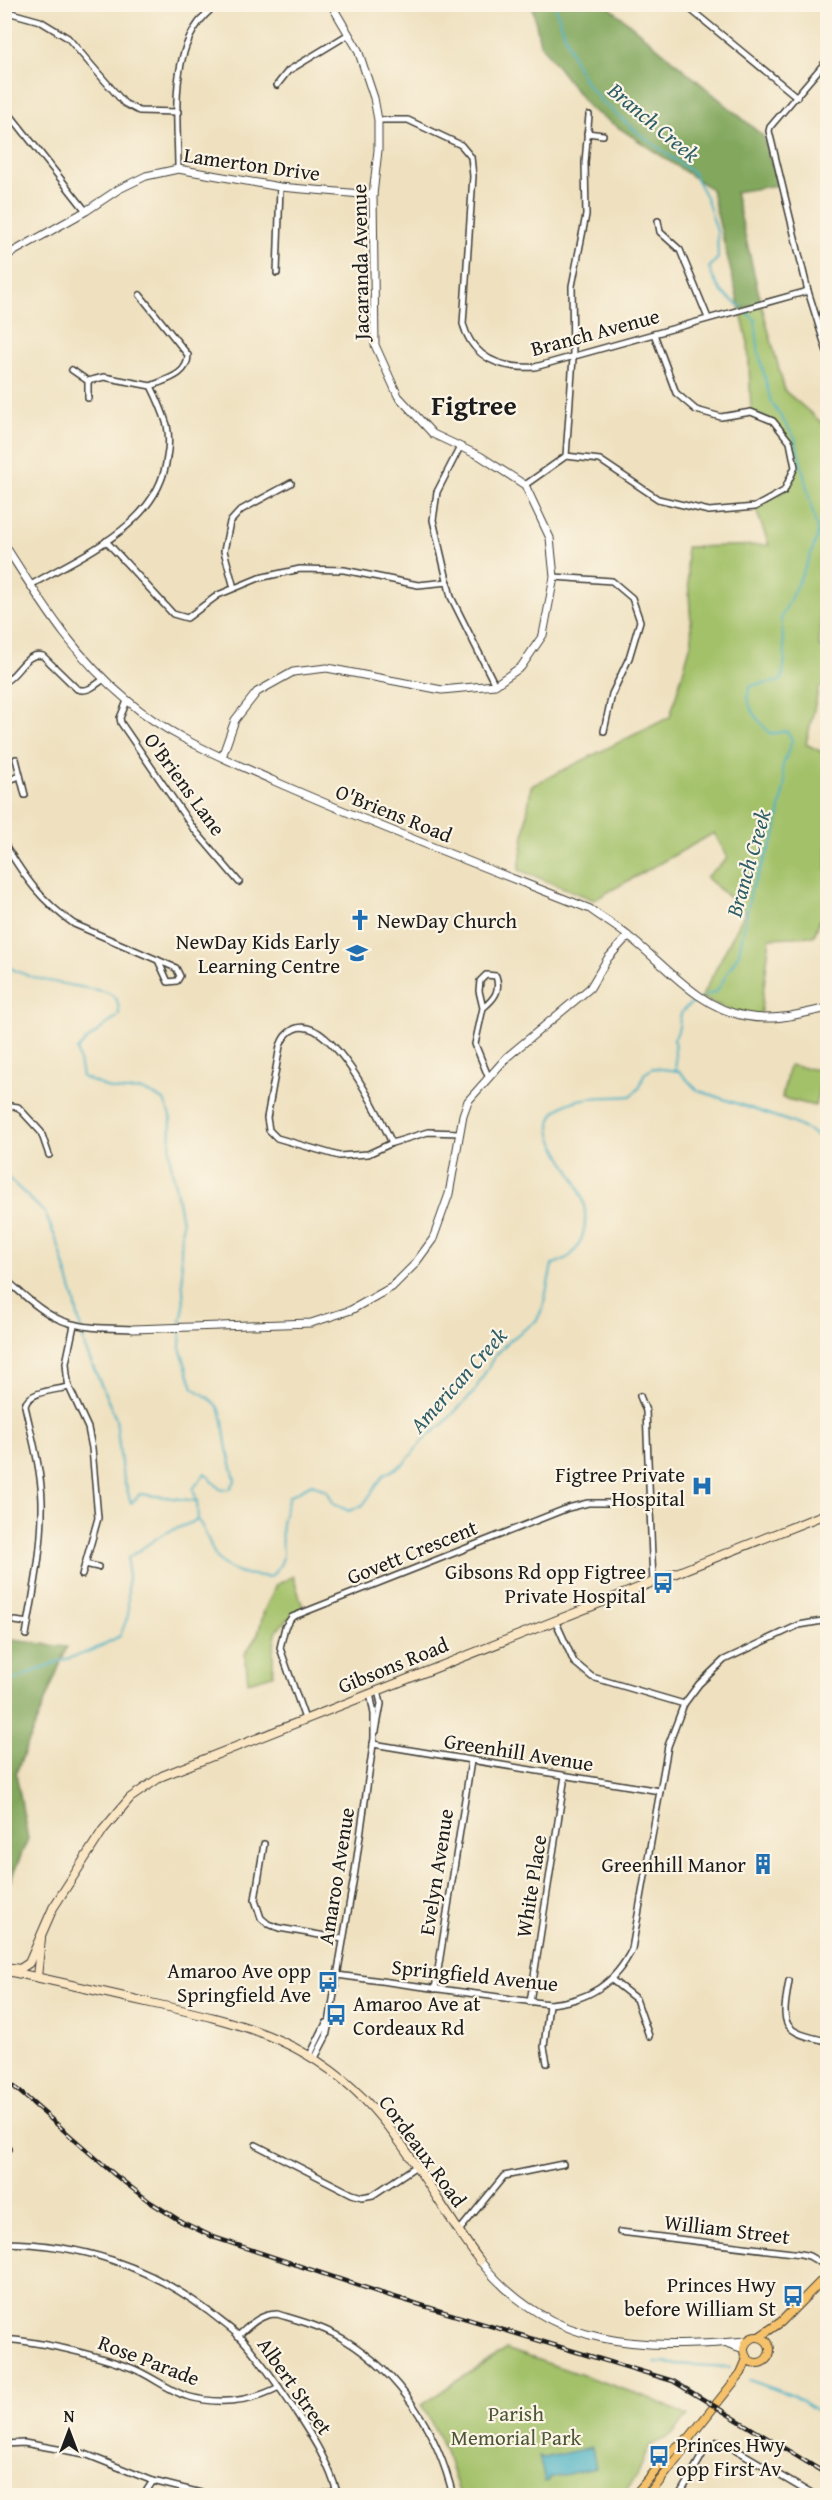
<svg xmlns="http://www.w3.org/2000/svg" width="832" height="2500" viewBox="0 0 832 2500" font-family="'Gentium Book Plus',serif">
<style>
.green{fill:#a3c169;stroke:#606e42;stroke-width:1.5}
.forest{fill:#82a75d;stroke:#4f623c;stroke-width:1.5}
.water{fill:#44afc3;stroke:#306670;stroke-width:1.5}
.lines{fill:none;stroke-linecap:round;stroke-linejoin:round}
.stream{stroke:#44afc3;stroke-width:2}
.minor-casing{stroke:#3c3a35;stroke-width:8}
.tertiary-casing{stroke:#3c3a35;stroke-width:9}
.secondary-casing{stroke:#3c3a35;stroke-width:10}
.primary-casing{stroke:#3c3a35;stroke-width:10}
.minor{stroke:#fff;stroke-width:5}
.tertiary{stroke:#fff;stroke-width:7}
.secondary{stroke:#fbe6c4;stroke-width:8}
.primary{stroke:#f5c16b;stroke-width:8}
.rail-casing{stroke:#1c1c1c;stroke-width:4.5}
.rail{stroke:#fcf5e5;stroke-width:2;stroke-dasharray:7;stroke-linecap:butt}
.labels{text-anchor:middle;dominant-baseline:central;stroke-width:4.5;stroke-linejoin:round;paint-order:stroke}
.street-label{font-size:21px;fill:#1c1c1c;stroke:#fcf5e5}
.poi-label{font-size:21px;fill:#1c1c1c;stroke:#fcf5e5;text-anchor:end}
.park-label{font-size:21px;fill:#4b5637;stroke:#fcf5e5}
.water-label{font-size:22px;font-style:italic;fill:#2e5e67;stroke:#fcf5e5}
.district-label{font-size:27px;font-weight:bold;fill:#1c1c1c;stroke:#fcf5e5}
</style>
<rect width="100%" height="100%" fill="#fcf5e5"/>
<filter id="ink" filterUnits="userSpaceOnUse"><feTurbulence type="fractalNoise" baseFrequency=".0167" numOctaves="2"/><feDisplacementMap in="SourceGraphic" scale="12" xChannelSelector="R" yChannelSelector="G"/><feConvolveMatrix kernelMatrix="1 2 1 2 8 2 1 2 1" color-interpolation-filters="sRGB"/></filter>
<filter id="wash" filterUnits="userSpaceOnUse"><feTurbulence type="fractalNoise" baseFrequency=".008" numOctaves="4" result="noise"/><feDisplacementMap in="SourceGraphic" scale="24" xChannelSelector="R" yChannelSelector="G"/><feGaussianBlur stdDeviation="1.35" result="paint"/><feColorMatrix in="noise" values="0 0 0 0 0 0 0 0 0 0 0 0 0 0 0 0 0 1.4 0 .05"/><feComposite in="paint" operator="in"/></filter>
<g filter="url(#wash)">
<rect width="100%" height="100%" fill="#efe1c0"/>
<g class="green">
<polygon points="761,303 785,391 827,427 828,605 822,604 819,647 827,649 827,687 819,687 806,744 828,755 827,885 826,904 814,936 770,938 760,1018 746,1017 701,998 745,912 706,877 728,858 714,833 594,900 519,870 531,786 670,717 692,640 686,547 769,545 755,507 784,491 795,467 790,442 773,421 751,412 748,343 740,309"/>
<polygon points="827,1052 827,1077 822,1076 815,1106 782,1098 789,1065 823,1071"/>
<polygon points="293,1576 303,1607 277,1629 273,1650 273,1675 248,1682 245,1654 258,1634 264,1611 276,1585"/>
<path d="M506 2349 649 2398 688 2416 671 2436 651 2445 646 2452 637 2477 621 2495 460 2496C451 2463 439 2433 421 2405Z"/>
</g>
<g class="forest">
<polygon points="532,5 607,5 763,136 778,185 735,192 761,303 740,309 711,189 589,108 540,44"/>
<polygon points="5,1639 67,1647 16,1773 28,1839 5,1893"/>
</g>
<polygon class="water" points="592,2447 596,2468 549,2478 549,2481 545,2482 539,2456 544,2458"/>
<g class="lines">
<g class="stream">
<path d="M554 4 574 60 586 83 601 101 637 132 693 173 706 197 717 231 718 258 709 268C717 290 723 295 742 307"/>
<polyline points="819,534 828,518"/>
<path d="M4 964C29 982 76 985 106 992 117 997 119 1002 119 1015L87 1040 77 1050 82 1077 111 1089 125 1091 142 1090 164 1100 171 1119 170 1158 182 1222 181 1254 184 1306 181 1322 180 1348 193 1388C229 1408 220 1414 227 1449 230 1460 233 1470 235 1481L230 1489 221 1490 205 1473 193 1489 197 1501 198 1520"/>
<path d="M705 996 717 991 739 953 751 890 775 836 785 782 782 768 792 740 787 731 770 734C759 720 742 705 750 686 761 682 771 685 782 680L785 659 781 618 810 557 818 534 795 438 771 402 759 354 755 320 746 311"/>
<path d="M676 1071 674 1039C687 1020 668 1015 700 999"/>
<polyline points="4,1174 45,1213 58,1244 74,1298 85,1348 116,1419 122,1472 131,1503 140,1494 197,1501"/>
<path d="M4 1684 57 1662 91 1651 120 1636 128 1616V1558L163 1534 198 1520C206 1531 209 1543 215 1555 226 1574 250 1575 270 1577 293 1555 278 1548 282 1524 283 1515 287 1506 289 1496L312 1484 327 1491 334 1504 349 1511 363 1505 384 1475 404 1464 424 1439 442 1425 474 1392 494 1357 509 1341 537 1320 543 1307 552 1265C558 1262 568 1259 572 1254 577 1249 581 1241 583 1234 588 1217 585 1202 578 1186 569 1163 527 1122 567 1104 586 1095 610 1098 631 1096L640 1087 644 1074 653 1068 679 1071 697 1090 791 1122 813 1133 828 1150"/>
<polyline points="655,2363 730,2367"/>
<polyline points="749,2380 791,2395 828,2417"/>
</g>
</g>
</g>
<g filter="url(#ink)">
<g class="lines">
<defs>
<g id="minor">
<polyline points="684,4 797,97"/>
<polyline points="4,11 40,21 68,38 124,103 139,111 178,112"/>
<polyline points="828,59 770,127 769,131 808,291 828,355"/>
<polyline points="277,85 288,71 349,34"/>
<polyline points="4,107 86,211"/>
<path d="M378 120H408L461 145 471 157 473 176 463 324C473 359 502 369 535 367L808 291"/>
<polyline points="587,133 603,135"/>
<path d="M178 169C178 113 166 40 218 4"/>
<polyline points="658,221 660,232 680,250 708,318"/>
<polyline points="277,273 280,187"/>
<path d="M140 295 188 355C188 375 167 379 151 386"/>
<polyline points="72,370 88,381 88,398"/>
<polyline points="460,447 437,492 433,520 451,597 495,685"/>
<polyline points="566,456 573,358 572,286 586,215 585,163 589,115"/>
<polyline points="525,485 566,456 600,460 658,499 709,511 755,507 784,491 795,467 790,442 773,421 751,412 721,417 696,410 676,393 654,334"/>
<polyline points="106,541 173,614 187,618 218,595 259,578 300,569 344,570 418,585 448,582"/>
<polyline points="554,577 612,581 632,598 640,621 629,658 612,694 604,731"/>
<path d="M31 585C83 554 159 525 167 457 169 447 169 435 167 425 163 412 157 398 151 386L104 377 88 381"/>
<polyline points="234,588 224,551 230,522 241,510 291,483"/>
<path d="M4 682C19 675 25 651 43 656L77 689C88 693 95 685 104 679"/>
<polyline points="127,701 120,718 121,723 193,828 239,882"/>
<polyline points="16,759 25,795"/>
<polyline points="4,782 20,776"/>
<path d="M4 843C25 878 41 901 74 924L176 968 180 976 177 981 168 982 158 960"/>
<path d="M483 1008C494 999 501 991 496 976L486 975 480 981 479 991 483 1008 475 1044 488 1076"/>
<polyline points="4,1105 18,1107 41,1132 49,1155"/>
<path d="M392 1143C380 1117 331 1013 294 1029 286 1033 283 1038 280 1046L267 1118 269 1130 277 1138 339 1156 368 1154 392 1143 428 1132 460 1133"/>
<path d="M4 1278C23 1294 43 1315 66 1322 87 1329 111 1328 133 1329"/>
<polyline points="74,1325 66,1363 67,1375 69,1387 88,1428 92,1448 98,1518 82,1575"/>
<polyline points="640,1396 646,1411 653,1582"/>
<polyline points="85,1564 98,1567"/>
<polyline points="555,1620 574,1662 592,1677 684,1704"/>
<polyline points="15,1621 28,1623"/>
<path d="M26 1635C34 1590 43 1547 42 1501 41 1469 32 1437 25 1406 28 1391 56 1390 69 1387"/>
<polyline points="305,1719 280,1648 285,1627 292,1617 568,1508 588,1503 650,1503"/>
<polyline points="376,1731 381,1704 378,1690"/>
<polyline points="373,1744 660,1791"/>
<polyline points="264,1844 255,1900 261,1918 268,1924 279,1928 343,1939"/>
<path d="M337 1975 549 2004C588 2001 615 1984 632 1949L668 1746 684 1704 699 1684 724 1660 799 1625 828 1620"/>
<polyline points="612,1980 636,1999 649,2036"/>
<path d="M789 1981C781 2026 781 2032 828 2041"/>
<polyline points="435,1989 471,1761"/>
<polyline points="530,2002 565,1776"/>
<polyline points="310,2055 326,2023"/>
<polyline points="315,2058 326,2037 329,2023 355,1871 374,1738 374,1714 370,1693"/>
<polyline points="547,2063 544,2047 549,2004"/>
<polyline points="256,2145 352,2194 362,2197 373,2195 415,2167"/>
<polyline points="4,2149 8,2149"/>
<polyline points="459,2231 504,2176 563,2164"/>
<polyline points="620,2232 801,2254 809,2256 828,2267"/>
<path d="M4 2243C81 2244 147 2265 208 2311 219 2320 231 2328 240 2337 259 2357 274 2380 290 2403 309 2432 329 2461 338 2496"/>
<path d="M238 2336C250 2325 260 2314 277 2314 300 2321 324 2327 345 2340 401 2374 438 2433 453 2496"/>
<path d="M4 2339C48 2343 88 2353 129 2367 149 2374 166 2389 186 2396 218 2405 250 2402 279 2387"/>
<polyline points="4,2444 24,2443 85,2454 153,2481 213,2496"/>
<polyline points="143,2496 153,2481"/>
<polyline points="314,2496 337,2491"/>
<polyline points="679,2496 705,2450 718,2441 728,2445 815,2496"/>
</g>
<g id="tertiary">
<polyline points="4,257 86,211 119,189 146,176 178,169 280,187 373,195"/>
<path d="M4 544C42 603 72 654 127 700 169 737 224 758 274 781 378 827 484 867 590 909 602 918 616 926 628 936 665 964 697 1007 745 1016 774 1022 800 1014 828 1008"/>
<polyline points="222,757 235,720 257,692 293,672 327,668 442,690 495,685 521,667 543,635 554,577 550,538 525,485 480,456 433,434 398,396 375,345 373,195 378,150 378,120 374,98 358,50 331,4"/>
<polyline points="133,1329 311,1323 351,1310 392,1287 414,1265 433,1239 449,1194 463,1115 468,1101 507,1057 590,988 608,958 628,936"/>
<path d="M480 2261C552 2351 642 2349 748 2341"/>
<polyline points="729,2344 744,2349"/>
</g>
<g id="secondary">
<polyline points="4,1967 20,1969 29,1963 53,1908 103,1830 130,1798 162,1776 828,1513"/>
<path d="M12 1972C59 1982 107 1993 155 2004 236 2022 302 2037 363 2098 410 2146 440 2208 480 2261"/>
<polyline points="37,1977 41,1938"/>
</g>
<g id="primary">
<polyline points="759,2337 781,2322 828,2274"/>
<circle cx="757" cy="2350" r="13"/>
<polyline points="634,2496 674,2449 687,2439"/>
<polyline points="648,2496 680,2455 690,2437 741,2373 747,2359"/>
</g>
</defs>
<use href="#minor" class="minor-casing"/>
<use href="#tertiary" class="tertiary-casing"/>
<use href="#secondary" class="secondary-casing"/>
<use href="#primary" class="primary-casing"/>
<use href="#minor" class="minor"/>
<use href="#tertiary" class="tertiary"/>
<use href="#secondary" class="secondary"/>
<use href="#primary" class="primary"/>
<defs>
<polyline id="rail" points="4,2078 115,2175 150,2202 182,2222 213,2237 381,2293 673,2381 828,2475"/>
</defs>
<use href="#rail" class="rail-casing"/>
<use href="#rail" class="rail"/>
</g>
</g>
<defs>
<symbol id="church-bare" viewBox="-9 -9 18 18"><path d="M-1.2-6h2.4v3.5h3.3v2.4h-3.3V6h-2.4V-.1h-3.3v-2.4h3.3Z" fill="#1f6fb2" stroke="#fcf5e5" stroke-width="2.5" paint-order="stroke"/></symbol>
<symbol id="school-bare" viewBox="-9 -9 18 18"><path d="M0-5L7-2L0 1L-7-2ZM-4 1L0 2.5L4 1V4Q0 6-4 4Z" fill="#1f6fb2" stroke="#fcf5e5" stroke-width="2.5" paint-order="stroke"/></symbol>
<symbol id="hospital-bare" viewBox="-9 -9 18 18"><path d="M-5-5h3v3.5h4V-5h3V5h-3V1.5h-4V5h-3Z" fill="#1f6fb2" stroke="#fcf5e5" stroke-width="2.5" paint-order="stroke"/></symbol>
<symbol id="bus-bare" viewBox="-9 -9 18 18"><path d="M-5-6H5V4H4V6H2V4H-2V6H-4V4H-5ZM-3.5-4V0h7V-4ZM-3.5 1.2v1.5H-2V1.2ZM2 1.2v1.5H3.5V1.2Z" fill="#1f6fb2" stroke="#fcf5e5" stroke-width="2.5" paint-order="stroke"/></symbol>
<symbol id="building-bare" viewBox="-9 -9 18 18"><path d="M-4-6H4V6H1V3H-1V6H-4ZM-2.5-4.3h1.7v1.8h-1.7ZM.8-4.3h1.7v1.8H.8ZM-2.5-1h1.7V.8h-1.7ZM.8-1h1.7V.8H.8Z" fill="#1f6fb2" stroke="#fcf5e5" stroke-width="2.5" paint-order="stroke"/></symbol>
</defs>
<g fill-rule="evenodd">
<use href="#church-bare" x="345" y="905" width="30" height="30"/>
<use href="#school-bare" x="342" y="938" width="30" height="30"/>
<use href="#hospital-bare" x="687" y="1471" width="30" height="30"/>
<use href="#bus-bare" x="648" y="1568" width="30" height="30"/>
<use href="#building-bare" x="748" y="1849" width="30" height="30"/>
<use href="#bus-bare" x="313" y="1967" width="30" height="30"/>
<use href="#bus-bare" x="321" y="2000" width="30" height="30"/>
<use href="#bus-bare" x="778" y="2281" width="30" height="30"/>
<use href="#bus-bare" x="644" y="2441" width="30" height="30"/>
</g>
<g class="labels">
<g class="street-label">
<text transform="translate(252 164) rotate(8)">Lamerton Drive</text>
<text transform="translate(360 262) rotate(-91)">Jacaranda Avenue</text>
<text transform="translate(595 332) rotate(-15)">Branch Avenue</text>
<text transform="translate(185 784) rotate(54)">O'Briens Lane</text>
<text transform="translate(394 813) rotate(22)">O'Briens Road</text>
<text transform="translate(412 1552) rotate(-22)">Govett Crescent</text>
<text transform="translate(393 1665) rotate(-22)">Gibsons Road</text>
<text transform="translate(519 1752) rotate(9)">Greenhill Avenue</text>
<text transform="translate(436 1872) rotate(-81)">Evelyn Avenue</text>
<text transform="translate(336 1876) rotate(-81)">Amaroo Avenue</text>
<text transform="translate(531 1886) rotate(-81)">White Place</text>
<text transform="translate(475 1975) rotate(6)">Springfield Avenue</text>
<text transform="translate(423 2151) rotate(54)">Cordeaux Road</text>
<text transform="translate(727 2229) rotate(7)">William Street</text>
<text transform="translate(149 2360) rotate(21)">Rose Parade</text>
<text transform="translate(295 2386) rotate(55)">Albert Street</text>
</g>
<g class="poi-label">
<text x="377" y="920" text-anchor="start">NewDay Church</text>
<text x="340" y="941">NewDay Kids Early<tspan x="340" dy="24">Learning Centre</tspan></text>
<text x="685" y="1474">Figtree Private<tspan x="685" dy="24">Hospital</tspan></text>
<text x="646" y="1571">Gibsons Rd opp Figtree<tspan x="646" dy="24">Private Hospital</tspan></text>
<text x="746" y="1864">Greenhill Manor</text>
<text x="311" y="1970">Amaroo Ave opp<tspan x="311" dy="24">Springfield Ave</tspan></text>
<text x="353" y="2003" text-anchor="start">Amaroo Ave at<tspan x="353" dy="24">Cordeaux Rd</tspan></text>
<text x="776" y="2284">Princes Hwy<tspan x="776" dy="24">before William St</tspan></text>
<text x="676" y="2444" text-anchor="start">Princes Hwy<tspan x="676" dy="24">opp First Av</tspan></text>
</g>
<g class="park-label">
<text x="516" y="2413">Parish<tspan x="516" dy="24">Memorial Park</tspan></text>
</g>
<g class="water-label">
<text transform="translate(654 122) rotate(40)">Branch Creek</text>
<text transform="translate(748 863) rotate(-74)">Branch Creek</text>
<text transform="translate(458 1380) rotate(-48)">American Creek</text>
</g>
<g class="district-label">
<text x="474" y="405">Figtree</text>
</g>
</g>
<rect width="832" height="2500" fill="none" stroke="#fcf5e5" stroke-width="24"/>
<g transform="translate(69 2431)" stroke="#fcf5e5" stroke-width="4.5" paint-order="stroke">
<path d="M0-4.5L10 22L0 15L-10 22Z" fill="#1c1c1c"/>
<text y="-9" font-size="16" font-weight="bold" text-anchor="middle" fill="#1c1c1c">N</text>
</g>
</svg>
